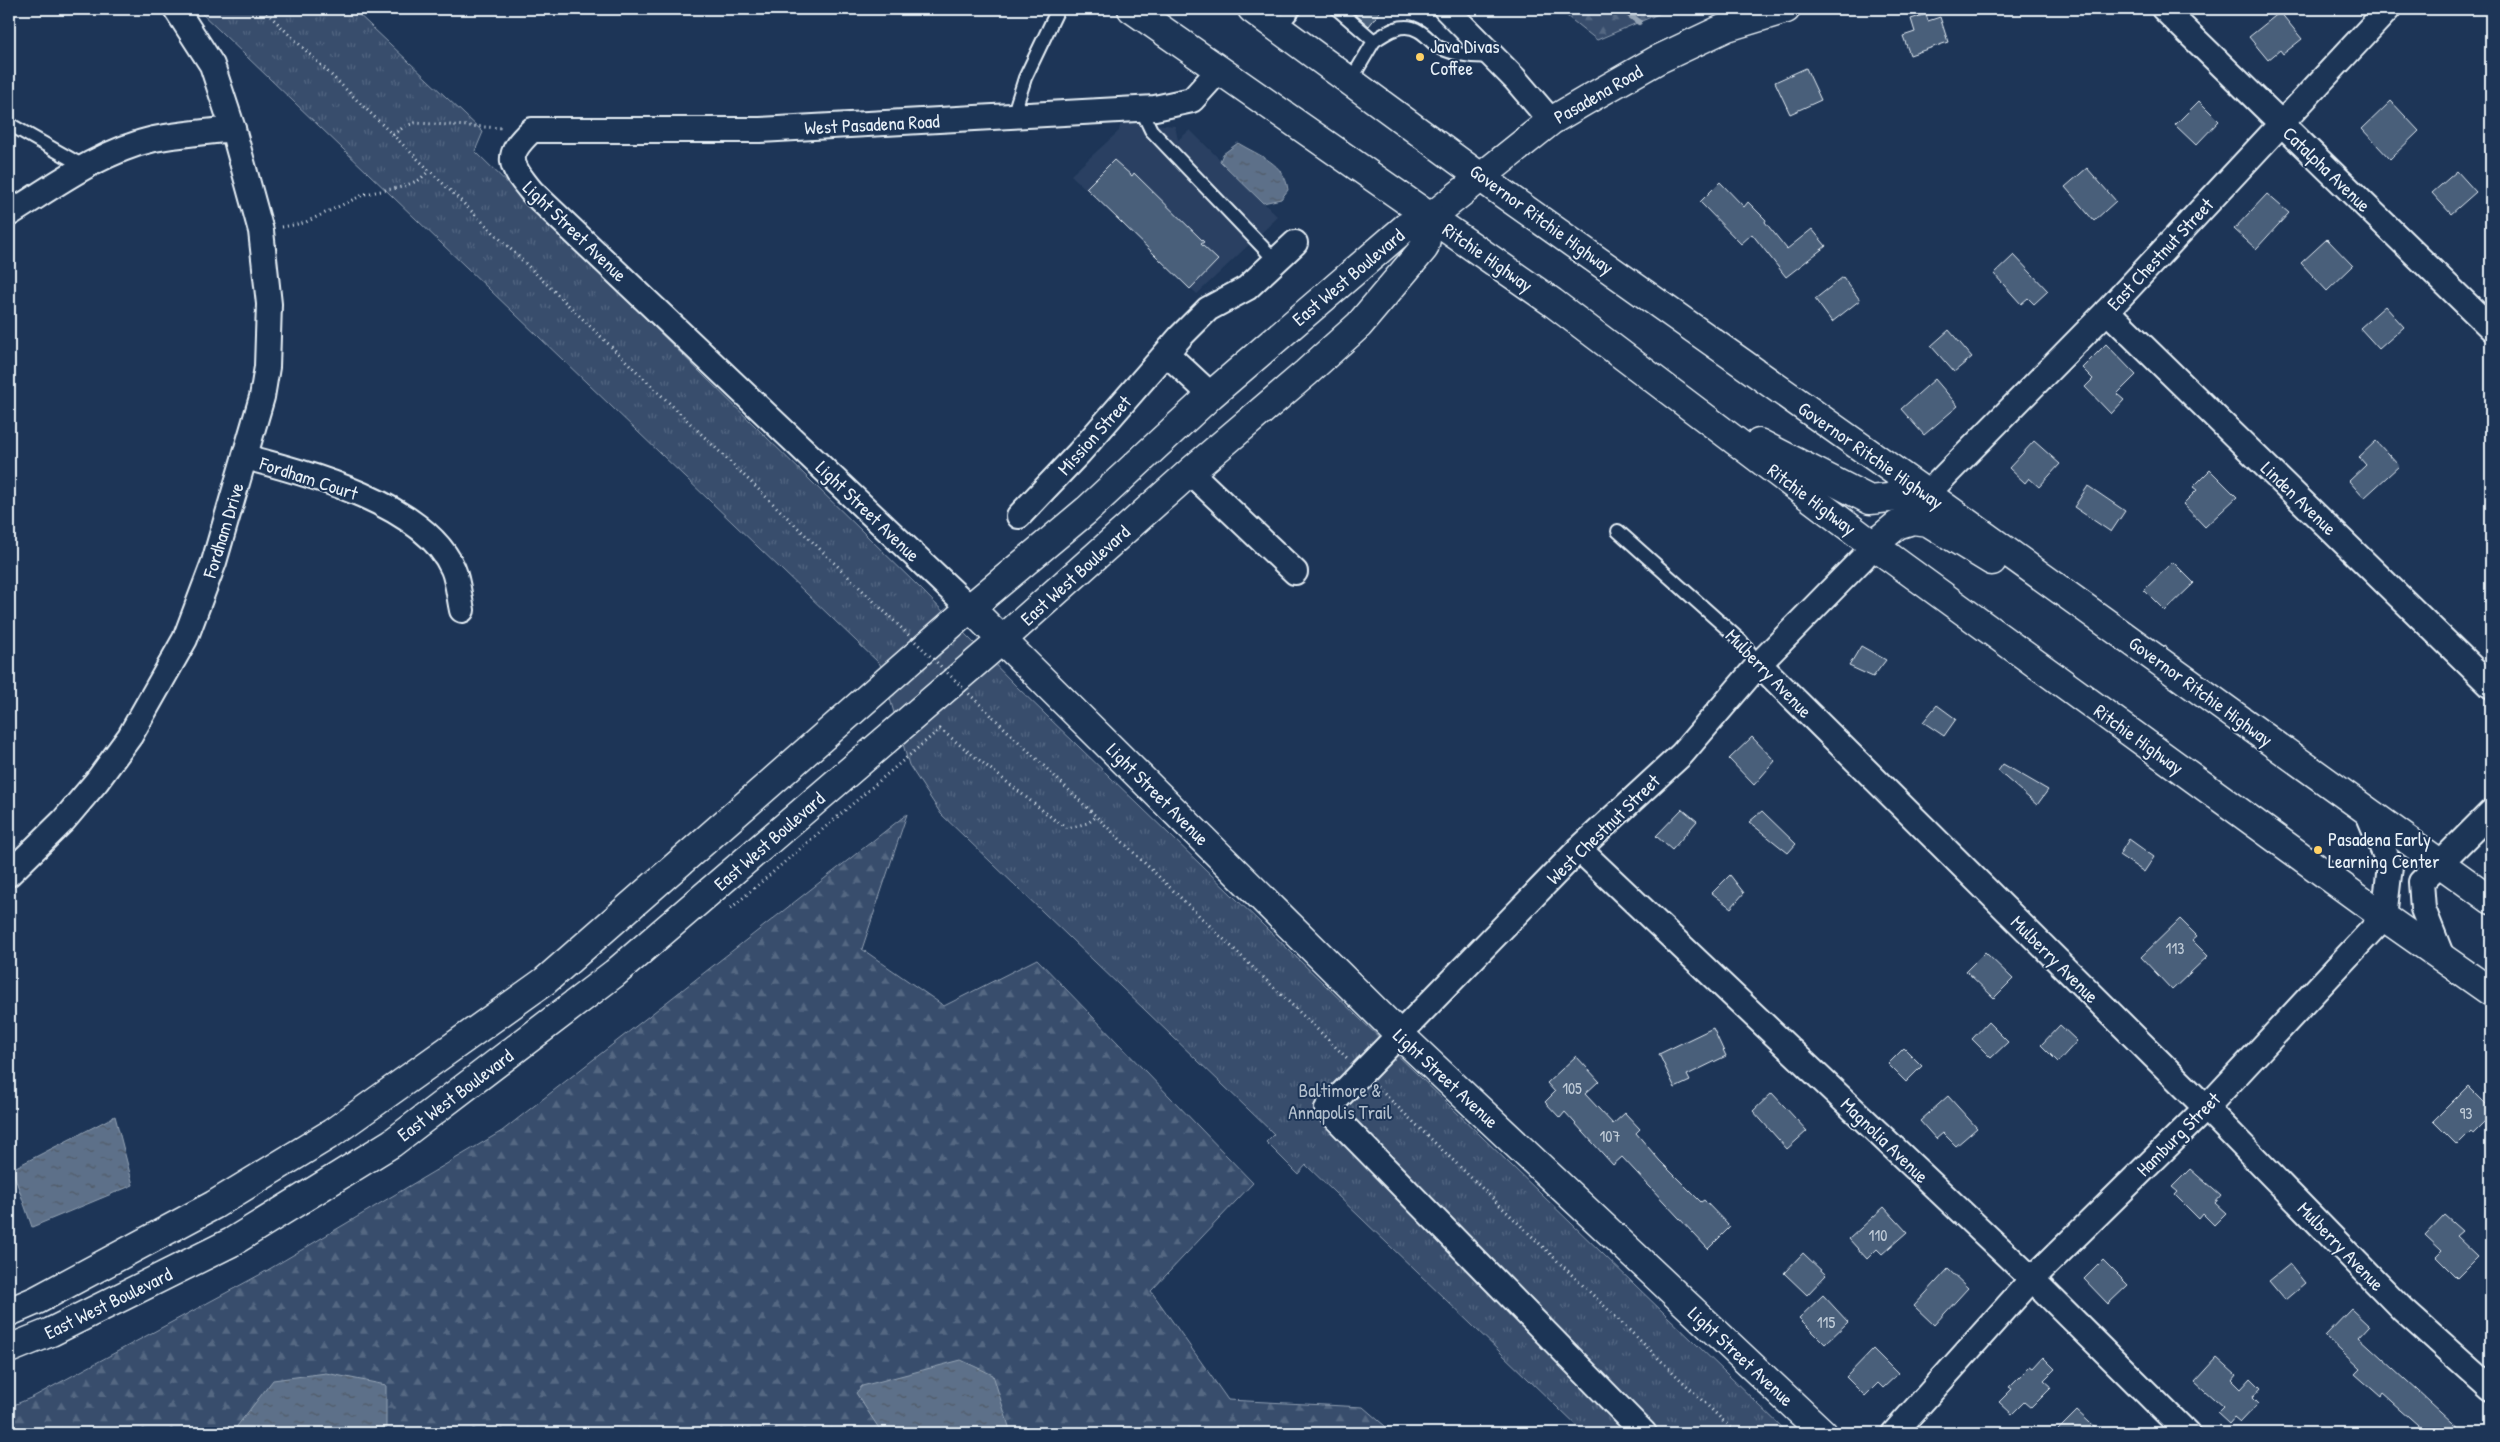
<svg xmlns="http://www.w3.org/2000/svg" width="2500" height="1442" viewBox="0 0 2500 1442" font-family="'Patrick Hand',sans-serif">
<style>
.built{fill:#2a4162}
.forest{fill:url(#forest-firs);stroke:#909fb2}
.park{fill:url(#park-tufts);stroke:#909fb2}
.water{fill:url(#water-ripples);stroke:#95a4b5}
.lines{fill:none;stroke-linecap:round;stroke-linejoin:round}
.stream{stroke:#95a4b5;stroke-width:6}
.building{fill:#495e7a;stroke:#e8f1f8}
.service-casing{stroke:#e8f1f8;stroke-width:16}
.minor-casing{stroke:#e8f1f8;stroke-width:28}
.tertiary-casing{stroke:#e8f1f8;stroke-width:31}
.secondary-casing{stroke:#e8f1f8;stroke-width:31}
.trunk-casing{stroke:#e8f1f8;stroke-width:31}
.path{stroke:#e8f1f8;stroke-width:3;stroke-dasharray:1 4;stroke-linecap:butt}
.service{stroke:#1d3557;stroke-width:12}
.minor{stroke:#1d3557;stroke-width:24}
.tertiary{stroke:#1d3557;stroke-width:28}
.secondary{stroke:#1d3557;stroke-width:28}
.trunk{stroke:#1d3557;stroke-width:28}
.path-bridge{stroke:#e8f1f8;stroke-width:3;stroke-dasharray:1 4;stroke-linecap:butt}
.poi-dot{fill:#ffd166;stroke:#1d3557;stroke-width:2}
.labels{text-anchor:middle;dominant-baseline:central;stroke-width:4;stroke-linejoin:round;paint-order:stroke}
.number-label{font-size:16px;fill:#c0ccd8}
.poi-label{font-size:19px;fill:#e8f1f8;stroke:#1d3557;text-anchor:start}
.street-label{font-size:19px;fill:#e8f1f8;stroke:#1d3557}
.park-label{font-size:19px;fill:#b3c0ce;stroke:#1d3557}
</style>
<defs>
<pattern id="forest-firs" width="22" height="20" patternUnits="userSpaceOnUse" patternTransform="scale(1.25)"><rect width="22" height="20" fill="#374d6c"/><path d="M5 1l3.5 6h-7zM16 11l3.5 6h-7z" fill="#546782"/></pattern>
<pattern id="park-tufts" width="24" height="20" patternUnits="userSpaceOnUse" patternTransform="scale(1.25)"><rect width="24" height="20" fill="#374d6c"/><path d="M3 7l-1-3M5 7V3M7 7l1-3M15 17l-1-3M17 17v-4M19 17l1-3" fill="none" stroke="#546782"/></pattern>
<pattern id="water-ripples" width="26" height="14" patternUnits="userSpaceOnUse" patternTransform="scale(1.25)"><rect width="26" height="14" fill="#5d7089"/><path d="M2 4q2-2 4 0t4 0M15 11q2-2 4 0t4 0" fill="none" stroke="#505a66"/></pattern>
</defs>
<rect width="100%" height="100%" fill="#1d3557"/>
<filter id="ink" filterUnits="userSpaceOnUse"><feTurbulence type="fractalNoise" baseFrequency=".02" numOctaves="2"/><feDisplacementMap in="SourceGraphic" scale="10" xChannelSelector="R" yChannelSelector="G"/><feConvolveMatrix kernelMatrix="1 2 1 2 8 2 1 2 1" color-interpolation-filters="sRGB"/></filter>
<g filter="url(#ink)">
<polygon class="built" points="1121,121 1175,126 1178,140 1190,130 1278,217 1197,294 1071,175 1119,131"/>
<g class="forest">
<polygon points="1558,9 1670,9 1597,40"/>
<polygon points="907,814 862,949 944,1006 1037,959 1253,1183 1151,1291 1228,1400 1363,1407 1393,1433 9,1433 9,1407 33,1397 261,1274 502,1131"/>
</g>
<polygon class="park" points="197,9 353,9 483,132 475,151 923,591 1016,686 1788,1433 1584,1433 1306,1165 1298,1174 1266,1142 1274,1134 941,814 909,765 880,664"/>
<g class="water">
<path d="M1238 143C1259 156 1285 163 1288 190L1281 199 1263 203 1220 161 1223 154Z"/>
<polygon points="115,1116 133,1185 32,1227 12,1169"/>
<polygon points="961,1360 993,1375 1011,1433 882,1433 856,1393 862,1386"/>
<polygon points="326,1373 386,1385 386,1430 381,1433 239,1433 234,1430 273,1380"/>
</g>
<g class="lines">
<polyline class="stream" points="1622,9 1639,22"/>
</g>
<g class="building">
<polygon points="1349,9 1382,9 1369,26"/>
<polygon points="2280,12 2302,39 2283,54 2280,50 2268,60 2249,37"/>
<polygon points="1926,14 1928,21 1940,17 1948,42 1910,55 1903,36 1915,32 1911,19"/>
<polygon points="1806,68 1821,100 1790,114 1775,82"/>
<polygon points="2199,101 2219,121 2196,145 2175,125"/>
<polygon points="2391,101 2419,131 2390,159 2362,129"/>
<polygon points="1114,160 1132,176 1134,173 1204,242 1201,244 1218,260 1190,289 1086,188"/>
<polygon points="2087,168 2116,201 2094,221 2065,187"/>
<polygon points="2457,171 2476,192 2451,214 2432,193"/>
<polygon points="1720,182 1744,207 1748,202 1766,220 1765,222 1787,249 1812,229 1826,246 1786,277 1752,234 1741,244 1700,202"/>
<polygon points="2267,194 2289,213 2256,249 2234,229"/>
<polygon points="2327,239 2353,266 2327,291 2301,263"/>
<polygon points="2014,255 2048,291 2034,304 2028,298 2021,304 1994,274"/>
<polygon points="1843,277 1860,300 1832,322 1815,299"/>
<polygon points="2385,306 2404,327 2379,349 2360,328"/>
<polygon points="1949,330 1972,357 1954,372 1931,346"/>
<polygon points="2106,344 2136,375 2117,394 2124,400 2111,414 2085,387 2093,379 2082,368"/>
<polygon points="1935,379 1958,406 1924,435 1901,409"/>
<polygon points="2034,441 2060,464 2039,487 2029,478 2025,483 2009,468"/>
<polygon points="2376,441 2399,466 2364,498 2349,481 2366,465 2359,457"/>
<polygon points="2210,470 2237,497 2205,527 2183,504 2197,490 2193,487"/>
<polygon points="2088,486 2125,511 2111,532 2074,507"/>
<polygon points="2173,562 2194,583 2165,611 2144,590"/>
<polygon points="1861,646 1886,660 1873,677 1849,666"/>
<polygon points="1937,705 1956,719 1944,736 1923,722"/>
<polygon points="1752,737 1775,761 1754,785 1729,759"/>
<polygon points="2003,764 2048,790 2037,805 1998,771"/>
<polygon points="1682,809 1697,821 1672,850 1656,836"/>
<polygon points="1762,811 1796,844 1788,853 1749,822"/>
<polygon points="2129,839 2154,857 2144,872 2119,855"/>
<polygon points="1730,875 1744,893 1731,908 1712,893"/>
<polygon points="2180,919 2197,936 2192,940 2208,956 2172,990 2141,957"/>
<polygon points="1985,952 2013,979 1994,998 1966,971"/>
<polygon points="1988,1022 2008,1042 1991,1058 1972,1039"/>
<polygon points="2060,1025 2077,1041 2058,1062 2041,1045"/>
<polygon points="1713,1028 1726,1056 1687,1075 1690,1081 1675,1088 1659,1054"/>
<polygon points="1904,1048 1922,1066 1906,1082 1888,1064"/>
<polygon points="1576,1056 1599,1081 1585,1094 1613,1124 1625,1113 1640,1129 1636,1133 1660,1161 1701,1202 1704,1200 1730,1227 1708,1249 1622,1157 1613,1165 1565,1112 1560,1118 1545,1102 1555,1092 1547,1083"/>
<polygon points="2468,1086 2491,1109 2491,1116 2473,1134 2471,1131 2457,1145 2433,1121"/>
<polygon points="1772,1093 1807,1131 1787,1149 1753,1111"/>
<polygon points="1948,1096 1977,1128 1956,1146 1943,1133 1936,1139 1920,1121"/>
<polygon points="2190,1169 2221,1196 2215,1203 2226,1213 2214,1225 2203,1214 2199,1219 2175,1195 2178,1192 2172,1187"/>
<polygon points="1884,1207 1907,1232 1882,1254 1877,1249 1867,1259 1849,1239"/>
<polygon points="2444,1215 2462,1231 2456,1236 2478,1257 2457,1278 2436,1257 2442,1251 2425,1235"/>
<polygon points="1803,1253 1826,1275 1807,1295 1784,1273"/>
<polygon points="2103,1260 2128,1285 2108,1304 2084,1279"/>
<polygon points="2290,1264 2305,1283 2285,1300 2269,1281"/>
<polygon points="1948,1269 1968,1288 1934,1325 1914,1306"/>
<polygon points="1823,1295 1848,1322 1825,1344 1799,1318"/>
<polygon points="2351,1309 2369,1326 2359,1337 2464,1433 2427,1433 2383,1394 2381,1397 2355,1374 2360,1369 2325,1336"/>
<polygon points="1873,1349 1898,1374 1883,1388 1878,1383 1865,1396 1846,1377"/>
<polygon points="2043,1357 2055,1369 2044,1380 2052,1387 2031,1408 2024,1402 2012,1414 1999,1402 2012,1389 2009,1387 2030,1366 2033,1368"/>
<polygon points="2217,1358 2236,1375 2232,1380 2241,1389 2251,1378 2261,1388 2252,1398 2258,1404 2240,1423 2234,1418 2229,1424 2217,1413 2223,1407 2195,1382"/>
<polygon points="2077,1411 2101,1433 2055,1433"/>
</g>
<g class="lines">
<defs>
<g id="service">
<polyline points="1337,9 1374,41 1351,80"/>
<polyline points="1279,28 1295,9"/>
<path d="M1374 41C1387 32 1403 21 1419 31 1427 35 1432 44 1440 48 1457 55 1474 58 1493 56"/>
<polyline points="1141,109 1151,130 1276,261"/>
<polyline points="1013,116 1025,78 1058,9"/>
<polyline points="9,124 85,167"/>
<polyline points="1618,531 1741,641 1759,664"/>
</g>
<g id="minor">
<polyline points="1446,9 1515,79 1551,121"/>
<polyline points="2164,9 2491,328"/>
<path d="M9 214C54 186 101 151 154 139 180 134 207 132 233 129"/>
<polyline points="2107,311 2491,686"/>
<polyline points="1167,354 1211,395"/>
<path d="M245 457C307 473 425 504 453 569 458 581 459 597 462 610"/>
<polyline points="1190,472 1295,572"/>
<polyline points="1927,494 2107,311 2388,9"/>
<polyline points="1019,516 1079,453 1181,336 1208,309 1247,288 1295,243"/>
<path d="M970 608 532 192C509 164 504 156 532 130H760L1155 108 1192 100 1219 70"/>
<polyline points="1759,664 2206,1108 2403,1310 2491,1389"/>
<polyline points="1579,849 2032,1279 2187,1433"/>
<polyline points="9,874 64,820 97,781 130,736 185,639 214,562 262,397 267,367 269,304 261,231 233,129 212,65 176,9"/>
<polyline points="2442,957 2423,909 2421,882 2491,812"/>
<polyline points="1644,1433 1327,1109 1579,849 1682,754 1759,664 1863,558 1873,545"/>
<polyline points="1894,1433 2032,1279 2206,1108 2384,917 2390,866 2366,809"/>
</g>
<polyline id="tertiary" points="970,608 1399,1034 1823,1433"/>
<g id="secondary">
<polyline points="9,1312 37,1300 214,1205 332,1133 545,981 970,608 1087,510 1211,395 1406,227 1431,217 1551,121 1585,101 1657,60 1727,27 1786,9"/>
<polyline points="9,1349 51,1332 232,1242 392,1143 615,973 1002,640 1190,472 1306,373 1359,325 1424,248 1431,217"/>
</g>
<g id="trunk">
<polyline points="1132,9 1552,302 1873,545 2384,917 2491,992"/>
<polyline points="1252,9 1505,195 1927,494 2491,900"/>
<polyline points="1759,443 1870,500 1927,494"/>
<polyline points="1873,545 1897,525 1913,520 1928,522 1992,561"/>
</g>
</defs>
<use href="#service" class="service-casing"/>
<use href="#minor" class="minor-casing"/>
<use href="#tertiary" class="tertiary-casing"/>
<use href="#secondary" class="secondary-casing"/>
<use href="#trunk" class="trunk-casing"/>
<g class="path">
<polyline points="263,9 890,617"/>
<polyline points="393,135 405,126 415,123 504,128"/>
<polyline points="282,227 304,223 365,194 402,187 419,180 429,171"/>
<polyline points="993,717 1347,1058"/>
<polyline points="731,908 940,729 1056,821 1068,828 1088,823 1097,816"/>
<polyline points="1377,1087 1736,1433"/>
</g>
<use href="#service" class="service"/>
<use href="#minor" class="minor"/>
<use href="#tertiary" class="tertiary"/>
<use href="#secondary" class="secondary"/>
<use href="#trunk" class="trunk"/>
<polyline class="path-bridge" points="890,617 993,717"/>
</g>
</g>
<g class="poi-dot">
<circle cx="1420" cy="57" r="5"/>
<circle cx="2318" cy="850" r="5"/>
</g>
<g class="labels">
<g class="number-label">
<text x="2175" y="948">113</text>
<text x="1572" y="1088">105</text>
<text x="2466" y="1113">93</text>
<text x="1610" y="1136">107</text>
<text x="1878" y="1235">110</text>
<text x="1826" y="1322">115</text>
</g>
<g class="poi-label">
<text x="1430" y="46">Java Divas<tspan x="1430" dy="22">Coffee</tspan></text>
<text x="2328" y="839">Pasadena Early<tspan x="2328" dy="22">Learning Center</tspan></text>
</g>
<g class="street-label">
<text transform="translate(1598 94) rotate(-30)">Pasadena Road</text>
<text transform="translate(872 124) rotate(-3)">West Pasadena Road</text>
<text transform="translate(2327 169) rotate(44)">Catalpha Avenue</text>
<text transform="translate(1542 219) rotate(36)">Governor Ritchie Highway</text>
<text transform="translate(575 231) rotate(44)">Light Street Avenue</text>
<text transform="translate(2160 254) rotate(-47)">East Chestnut Street</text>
<text transform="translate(1488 257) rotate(35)">Ritchie Highway</text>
<text transform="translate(1348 277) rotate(-40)">East West Boulevard</text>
<text transform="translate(1094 435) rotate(-48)">Mission Street</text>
<text transform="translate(1871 455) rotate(35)">Governor Ritchie Highway</text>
<text transform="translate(309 478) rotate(18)">Fordham Court</text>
<text transform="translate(2299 498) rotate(44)">Linden Avenue</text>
<text transform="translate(1812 499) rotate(37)">Ritchie Highway</text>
<text transform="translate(868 511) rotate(44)">Light Street Avenue</text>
<text transform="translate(223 530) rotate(-73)">Fordham Drive</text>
<text transform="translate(1075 575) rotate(-42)">East West Boulevard</text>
<text transform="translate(1769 673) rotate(46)">Mulberry Avenue</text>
<text transform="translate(2201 691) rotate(36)">Governor Ritchie Highway</text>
<text transform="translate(2139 739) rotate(36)">Ritchie Highway</text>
<text transform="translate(1158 794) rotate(45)">Light Street Avenue</text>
<text transform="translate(1603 829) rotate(-44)">West Chestnut Street</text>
<text transform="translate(769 841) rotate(-41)">East West Boulevard</text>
<text transform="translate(2055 959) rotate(45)">Mulberry Avenue</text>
<text transform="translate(1446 1078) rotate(43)">Light Street Avenue</text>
<text transform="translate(455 1095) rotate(-37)">East West Boulevard</text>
<text transform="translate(2178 1134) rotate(-45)">Hamburg Street</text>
<text transform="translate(1885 1140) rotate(44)">Magnolia Avenue</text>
<text transform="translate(2341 1246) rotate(46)">Mulberry Avenue</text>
<text transform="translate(108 1303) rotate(-26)">East West Boulevard</text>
<text transform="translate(1741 1356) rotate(43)">Light Street Avenue</text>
</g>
<g class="park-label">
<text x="1340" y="1090">Baltimore &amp;<tspan x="1340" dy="22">Annapolis Trail</tspan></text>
</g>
</g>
<rect width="2500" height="1442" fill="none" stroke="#1d3557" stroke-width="30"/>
<rect x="15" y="15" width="2470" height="1412" fill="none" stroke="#e8f1f8" stroke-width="2" filter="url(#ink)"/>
</svg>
